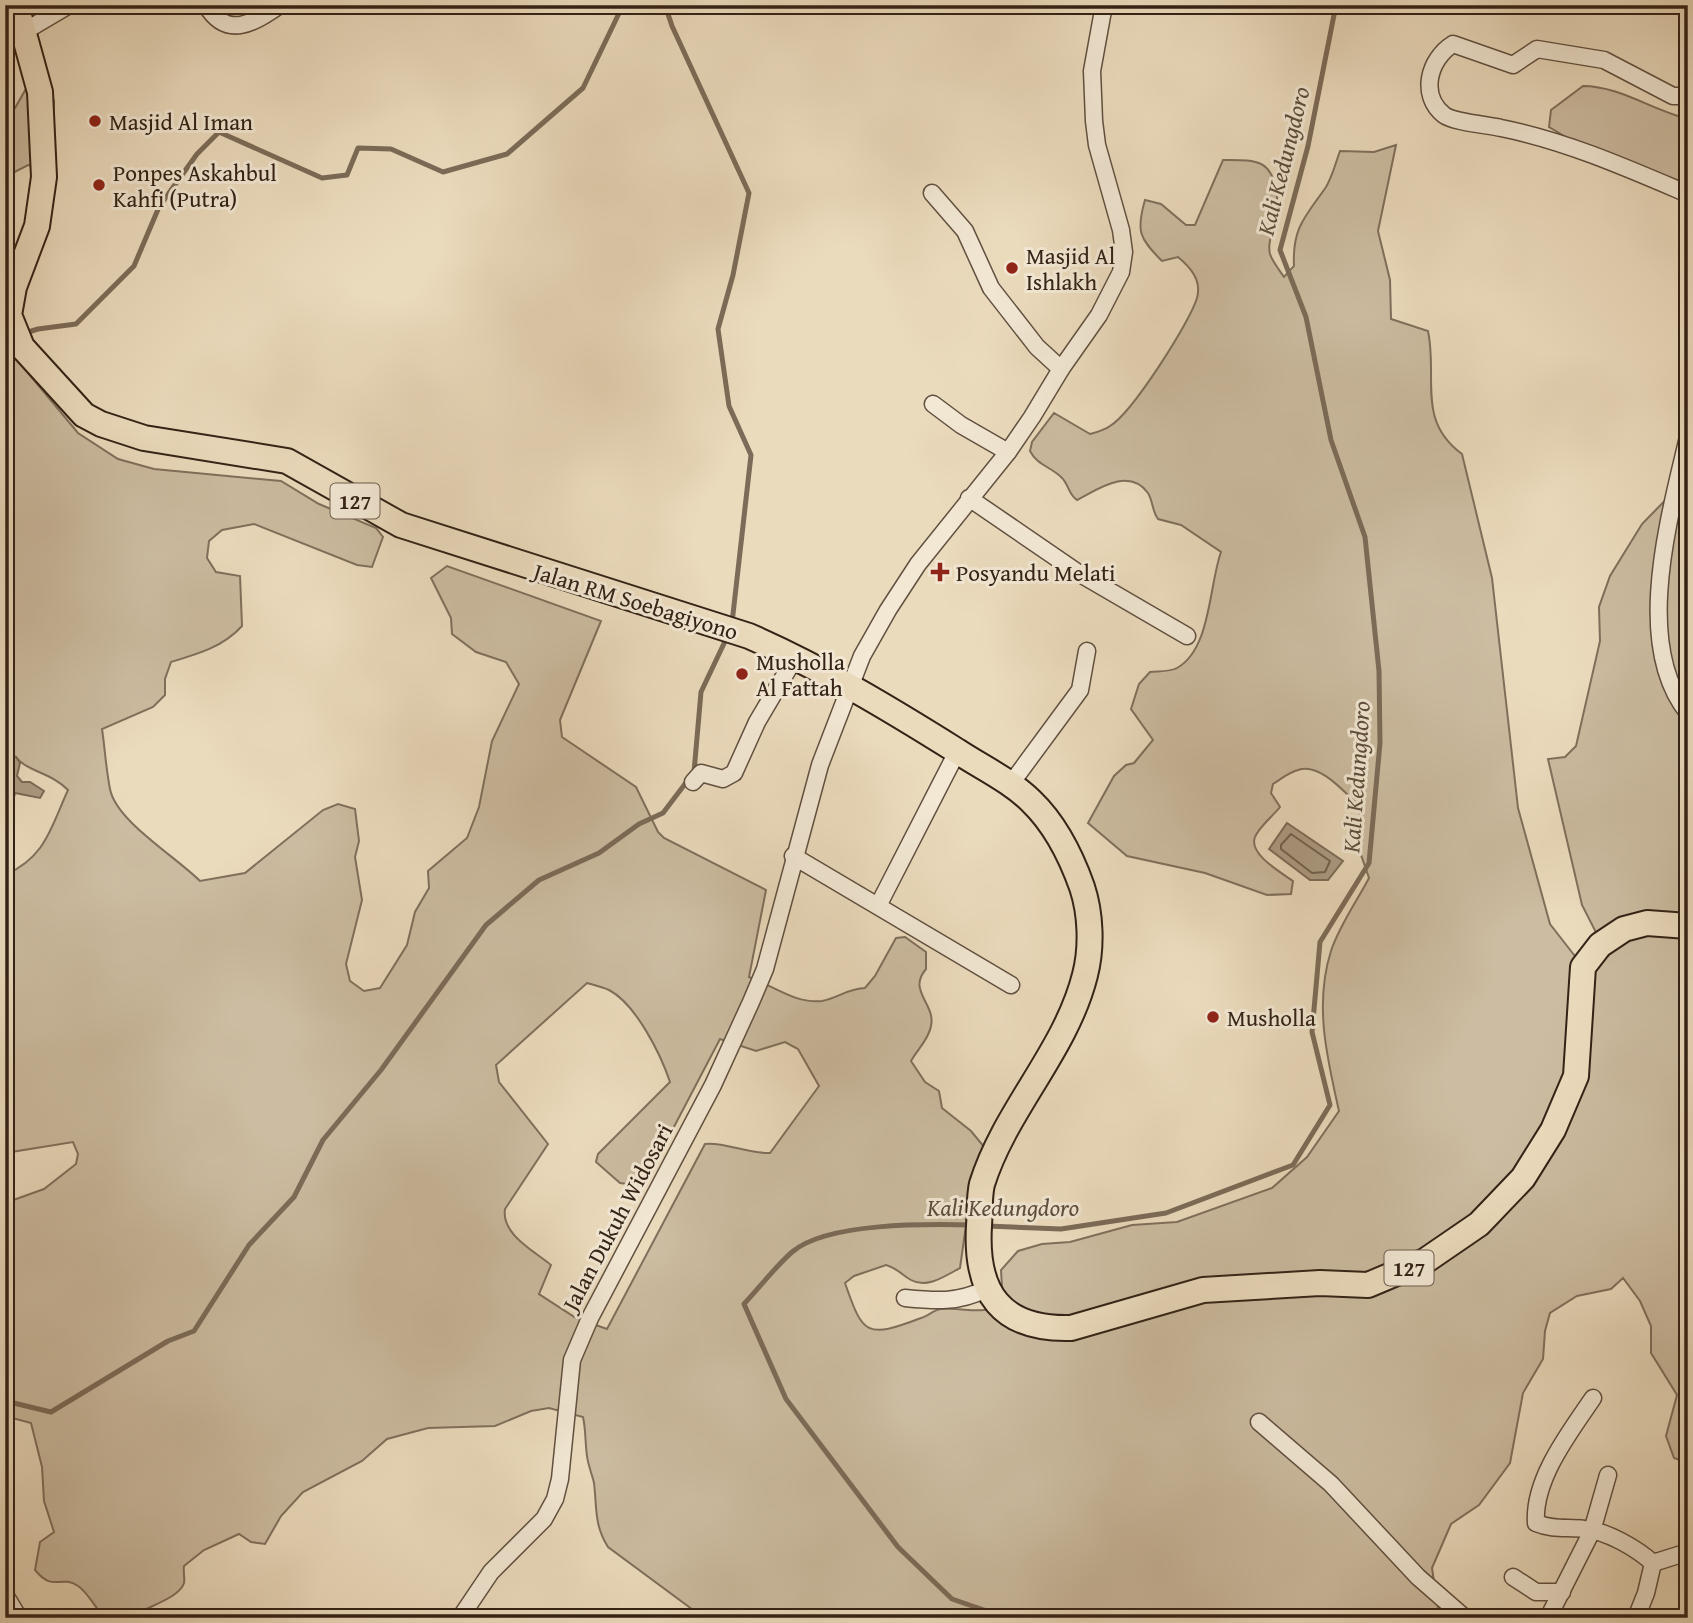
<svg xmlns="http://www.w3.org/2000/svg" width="1693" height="1623" viewBox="0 0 1693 1623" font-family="'Gentium Book Plus',serif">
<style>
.green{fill:#ccbca1;stroke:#806f5c;stroke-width:2;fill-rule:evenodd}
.water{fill:#ac9c84;stroke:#7c6b58;stroke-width:2}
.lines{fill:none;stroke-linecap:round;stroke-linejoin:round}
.shore{stroke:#705f4d;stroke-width:2}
.stream{stroke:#7c6b58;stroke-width:5}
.street-casing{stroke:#615040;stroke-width:19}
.primary-casing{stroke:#332216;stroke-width:28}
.street{stroke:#f2e8d4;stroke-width:16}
.primary{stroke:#ebdbbd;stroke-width:24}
.poi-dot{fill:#8f2418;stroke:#f2e8d4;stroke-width:2.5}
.labels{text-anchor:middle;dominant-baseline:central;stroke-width:6;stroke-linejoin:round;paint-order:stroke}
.shield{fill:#f2e8d4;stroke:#6c5d4f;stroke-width:2}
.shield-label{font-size:21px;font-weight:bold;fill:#332216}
.poi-label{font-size:23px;fill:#332216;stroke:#f2e8d4;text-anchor:start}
.street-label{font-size:23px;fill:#332216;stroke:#f2e8d4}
.water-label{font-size:24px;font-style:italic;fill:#5d4d3c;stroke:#f2e8d4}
</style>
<rect width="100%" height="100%" fill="#ebdbbd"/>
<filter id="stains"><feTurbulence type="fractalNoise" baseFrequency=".00286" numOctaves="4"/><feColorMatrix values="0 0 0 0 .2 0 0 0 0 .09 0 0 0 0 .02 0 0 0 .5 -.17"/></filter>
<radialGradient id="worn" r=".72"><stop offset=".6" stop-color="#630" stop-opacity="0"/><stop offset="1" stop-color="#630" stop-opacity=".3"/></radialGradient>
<g class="green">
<polygon points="47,83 54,101 50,172 28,165 5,177 5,116 15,108 27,87"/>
<path d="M1583 86C1619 86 1652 110 1688 119V188L1586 149 1549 127 1551 110Z"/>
<path d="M1396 145 1378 231 1390 280 1391 319 1428 331C1438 378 1416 420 1462 454L1492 578 1518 808 1550 924 1578 960 1608 956 1582 905 1548 759 1565 757 1576 746 1600 641 1599 607 1610 576 1642 524 1688 477V1107L1685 1110 1688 1116V1463L1674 1458 1666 1436 1677 1395 1651 1353V1326L1640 1301 1623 1278 1611 1289 1577 1296 1550 1313 1545 1331 1543 1359 1523 1393 1510 1463 1479 1505 1451 1524 1432 1568 1438 1608 1450 1618H704L608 1547C594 1525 597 1508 594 1483 592 1474 588 1465 587 1456 585 1443 586 1430 583 1417L549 1408 531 1411 495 1426 428 1428 387 1439 362 1461 303 1492 281 1516 265 1544 251 1542 239 1534 204 1550 184 1566C183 1571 185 1579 184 1583 179 1599 144 1607 131 1618L100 1612C93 1604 87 1592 78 1586 60 1574 54 1593 35 1570L40 1542 54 1532 44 1501 42 1467 31 1423 5 1416V1203L44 1189 76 1164 78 1154 73 1142 5 1153V875C46 857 51 827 68 790 52 773 26 771 16 757L5 755V320L18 361 78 433 118 459 154 469 281 481 319 504 376 528 383 537 372 567 357 565 254 524 222 530 209 541 207 558 216 572 240 576 242 626C223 647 198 654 171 662L165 679V695L153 707 102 729C105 749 106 769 110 789 116 821 175 856 200 881L245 873 323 810 338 804 355 809 359 841 355 857 362 900 346 964 350 981 364 991 380 988 407 945 415 912 429 888 428 871 467 838 479 807 492 741 519 684 506 662 476 652 452 634 451 618 431 578 447 566 601 621 560 720 562 737 636 787 658 832 664 838 766 890 749 977C774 986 795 1004 822 1001 838 998 849 988 865 988L875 976 896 938 905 937 926 952V969C907 991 936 1004 931 1026 929 1039 917 1050 911 1061L925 1082 939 1091 942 1108 971 1131 985 1148 968 1211 960 1268C945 1276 927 1289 911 1280 902 1275 897 1268 886 1265L854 1276 845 1283C863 1335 866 1339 921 1318 928 1316 934 1310 940 1309 970 1307 978 1317 1008 1302L1002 1287 1001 1270 1018 1251 1042 1244 1070 1242 1132 1225 1177 1222 1272 1188 1307 1157 1339 1111C1327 1058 1314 1004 1331 951 1339 926 1357 901 1369 878L1359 849 1360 807C1346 794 1320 762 1298 770 1289 772 1281 779 1273 784L1271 793 1280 807C1273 816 1259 827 1255 837 1248 854 1282 873 1293 881L1291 894 1267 895 1205 873 1127 856 1088 823 1114 776 1126 765 1134 763 1153 740 1131 709 1139 684 1150 672C1158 671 1170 672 1177 668 1211 649 1209 585 1221 552L1181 525 1158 519C1152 511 1153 501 1148 493 1129 467 1098 489 1077 500 1068 494 1069 484 1061 477 1051 467 1037 465 1030 451L1032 442 1054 413 1090 434C1097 432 1105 430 1110 426 1132 413 1190 322 1197 298 1202 280 1190 267 1178 257L1162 261C1139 238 1136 231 1145 200L1161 204 1186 225H1195L1223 160C1255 160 1273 158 1277 196 1277 202 1279 211 1278 217 1274 229 1267 241 1270 254 1272 261 1280 271 1284 277L1294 266C1292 227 1306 216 1326 187 1332 177 1336 162 1340 151L1374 152ZM587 983C594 985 602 987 609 990 636 1004 661 1055 670 1082L598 1154 596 1162 620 1183 643 1186 720 1039 756 1051 785 1042 798 1049 819 1086 770 1153C748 1154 722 1141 705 1144L607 1329 576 1318 539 1294 551 1265C534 1251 501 1234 505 1209L548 1144 499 1082 496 1065Z"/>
</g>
<g class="water">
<polygon points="5,755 16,757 20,763 17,776 22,782 30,782 44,791 40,798 15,793 13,801 5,805"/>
<polygon points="1287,823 1343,861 1328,880 1310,880 1269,849"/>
</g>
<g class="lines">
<polygon class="shore" points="1291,834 1330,861 1325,872 1312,873 1281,849 1281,845"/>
<g class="stream">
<polyline points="665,5 672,26 749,193 733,275 718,329 729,406 751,455 732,623"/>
<polyline points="25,333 38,329 76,324 134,266 159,207 197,154 219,132 322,178 347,175 358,148 391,149 443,172 507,154 583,88 623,5"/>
<polyline points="694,772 701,692 728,635"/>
<path d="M973 1225C928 1224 827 1222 792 1252 775 1267 760 1287 744 1304L786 1399 898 1547 952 1599 1007 1618"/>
<polyline points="987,1226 1061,1229 1166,1213 1293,1165 1330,1105 1312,1032 1320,942 1369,863 1380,743 1379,671 1365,537 1331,440 1306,317 1280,250 1308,146 1336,5"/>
<polyline points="5,1401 51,1412 168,1341 194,1331 249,1245 294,1197 323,1140 381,1070 486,925 539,880 599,853 639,824 663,813 688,780"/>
</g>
<defs>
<g id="street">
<path d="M206 5C227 40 254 23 280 5"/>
<polyline points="25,31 69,5"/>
<path d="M1688 96H1673L1604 60 1537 49 1513 65 1453 44C1429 59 1419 95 1444 115 1453 122 1488 125 1501 128 1566 141 1627 168 1688 194"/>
<polyline points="932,193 965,231 991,288 1037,347 1061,369"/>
<polyline points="933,404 961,425 1008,452"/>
<path d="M1688 437C1670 515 1632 644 1688 713"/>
<polyline points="969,498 1077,572 1187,636"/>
<polyline points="693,782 701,773 723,779 734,773 757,722 796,656"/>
<polyline points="1010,785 1080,690 1087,651"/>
<polyline points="793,856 1011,985"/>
<polyline points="879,904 957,752"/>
<path d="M905 1298C935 1301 958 1303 986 1289"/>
<path d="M1593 1398C1570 1432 1533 1479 1536 1523 1553 1530 1567 1527 1584 1529 1607 1531 1636 1548 1653 1563L1646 1593 1636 1618"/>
<polyline points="1259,1422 1331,1484 1418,1577 1465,1618"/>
<polyline points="1653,1563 1688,1552"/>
<polyline points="1513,1577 1536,1592 1562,1592"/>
<polyline points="5,1595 19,1618"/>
<polyline points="460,1618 491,1572 544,1519 555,1499 560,1479 572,1360 590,1318 713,1085 751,1002 765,969 820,765 862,656 888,610 918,564 1008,452 1032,417 1061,369 1099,315 1121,272 1124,252 1121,230 1097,145 1094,121 1092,71 1104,5"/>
<polyline points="1548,1618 1592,1531 1608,1475"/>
</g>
<path id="primary" d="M16 5 40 92 44 177 37 226 14 287 9 315 22 347 84 415 101 424 144 438 287 461 401 525 749 636C822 668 890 709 957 751 981 767 1011 781 1031 801 1055 824 1071 856 1082 887 1091 914 1092 948 1085 975 1066 1051 1005 1110 982 1184 979 1196 980 1212 979 1226 975 1293 1001 1330 1071 1328L1203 1290 1320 1283 1368 1285 1425 1261 1479 1224 1523 1178 1553 1130 1576 1076 1583 967 1600 945 1624 929 1647 923 1688 926"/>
</defs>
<use href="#street" class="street-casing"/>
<use href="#primary" class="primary-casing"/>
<use href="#street" class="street"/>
<use href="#primary" class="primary"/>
</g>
<g class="poi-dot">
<circle cx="95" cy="121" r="7"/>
<circle cx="99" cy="185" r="7"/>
<circle cx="1012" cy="268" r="7"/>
<path d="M936.5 561.5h7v7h7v7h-7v7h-7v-7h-7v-7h7z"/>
<circle cx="742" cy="674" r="7"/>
<circle cx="1213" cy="1017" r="7"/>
</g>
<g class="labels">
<g class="shield">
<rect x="330.5" y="483.5" width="49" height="35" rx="5"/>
<rect x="1384.5" y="1250.5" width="49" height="35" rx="5"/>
</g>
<g class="shield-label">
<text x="355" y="501">127</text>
<text x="1409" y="1268">127</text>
</g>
<g class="poi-label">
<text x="109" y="121">Masjid Al Iman</text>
<text x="113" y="172">Ponpes Askahbul<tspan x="113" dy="26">Kahfi (Putra)</tspan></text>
<text x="1026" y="255">Masjid Al<tspan x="1026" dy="26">Ishlakh</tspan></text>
<text x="956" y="572">Posyandu Melati</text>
<text x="756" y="661">Musholla<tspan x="756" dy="26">Al Fattah</tspan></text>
<text x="1227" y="1017">Musholla</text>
</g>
<g class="street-label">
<text transform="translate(636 601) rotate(17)">Jalan RM Soebagiyono</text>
<text transform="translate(617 1217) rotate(-62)">Jalan Dukuh Widosari</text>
</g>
<g class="water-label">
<text transform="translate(1283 161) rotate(-76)">Kali Kedungdoro</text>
<text transform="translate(1356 777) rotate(-86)">Kali Kedungdoro</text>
<text x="1003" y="1207">Kali Kedungdoro</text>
</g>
</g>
<rect width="1693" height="1623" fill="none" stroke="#ebdbbd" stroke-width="28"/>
<rect x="7" y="7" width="1679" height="1609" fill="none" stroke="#332216" stroke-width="3.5"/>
<rect x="14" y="14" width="1665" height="1595" fill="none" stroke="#332216" stroke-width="2"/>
<rect width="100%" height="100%" filter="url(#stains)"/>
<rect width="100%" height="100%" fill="url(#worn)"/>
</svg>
